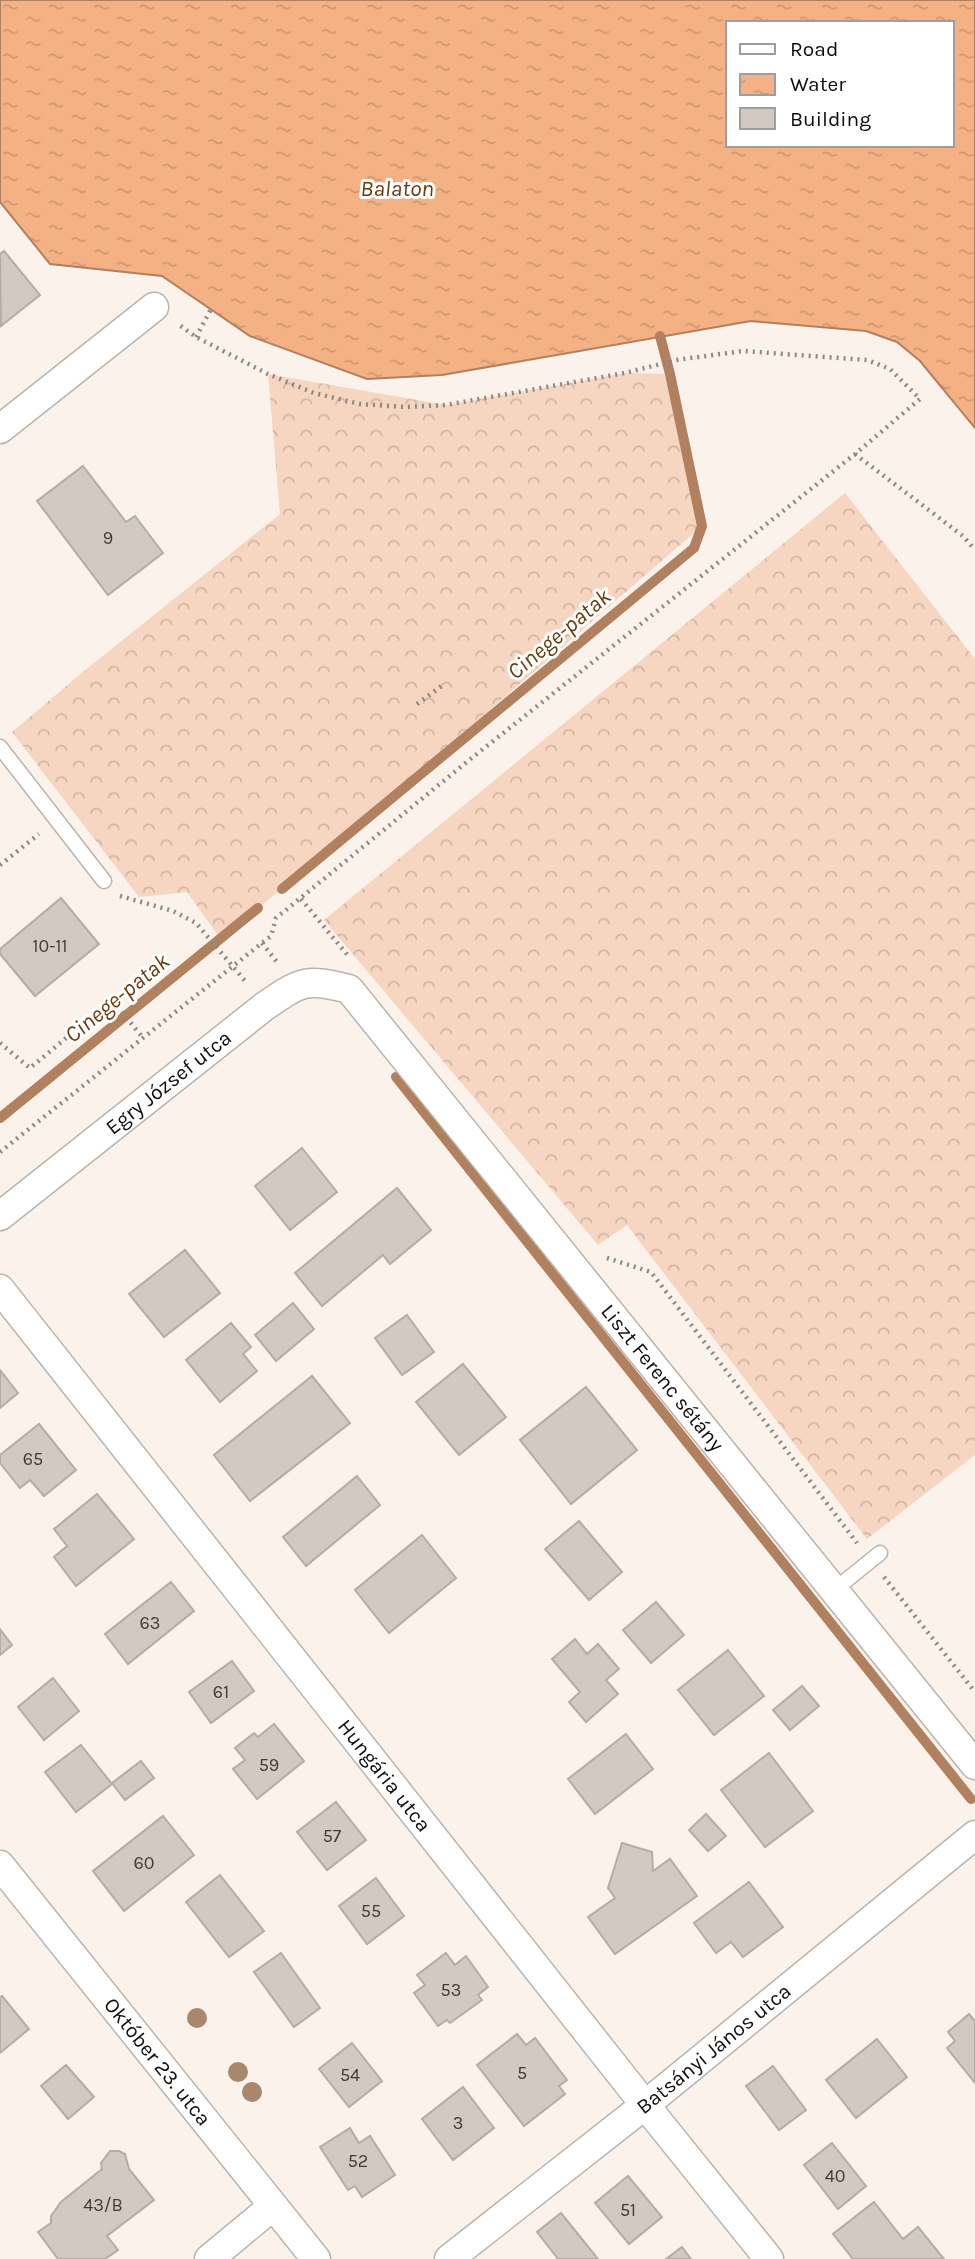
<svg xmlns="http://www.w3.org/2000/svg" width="975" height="2259" viewBox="0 0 975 2259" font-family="Karla,sans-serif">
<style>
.forest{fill:url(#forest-crowns)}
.water{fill:url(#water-ripples);stroke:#b0805f;stroke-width:2;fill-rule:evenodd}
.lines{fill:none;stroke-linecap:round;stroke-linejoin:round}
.stream{stroke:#b0805f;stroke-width:10}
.building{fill:#d3c9c3;stroke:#b6aca6;stroke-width:2}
.service-casing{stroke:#bdb3ad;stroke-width:17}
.minor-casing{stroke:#bdb3ad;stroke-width:31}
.path{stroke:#8e8682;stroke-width:4.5;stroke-dasharray:2 5;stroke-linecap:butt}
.service{stroke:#fff;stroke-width:14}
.minor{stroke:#fff;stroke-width:28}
.tree{fill:#a8876a}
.labels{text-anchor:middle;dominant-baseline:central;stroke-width:6;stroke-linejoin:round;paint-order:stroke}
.number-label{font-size:18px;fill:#413b38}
.street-label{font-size:21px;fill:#100c0a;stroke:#fff}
.water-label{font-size:23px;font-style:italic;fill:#6d390c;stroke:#fff}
</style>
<defs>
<pattern id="forest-crowns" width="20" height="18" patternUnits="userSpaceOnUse" patternTransform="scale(1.75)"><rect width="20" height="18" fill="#f6d5c1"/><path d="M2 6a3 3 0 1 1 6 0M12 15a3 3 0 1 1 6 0" fill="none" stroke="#d2b6a4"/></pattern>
<pattern id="water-ripples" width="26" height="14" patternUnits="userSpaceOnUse" patternTransform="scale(1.75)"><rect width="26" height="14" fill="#f4b184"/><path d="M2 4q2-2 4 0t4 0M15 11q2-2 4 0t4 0" fill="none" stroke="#d09771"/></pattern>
</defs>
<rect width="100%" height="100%" fill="#fcf2ec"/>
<g class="forest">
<polygon points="625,373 670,374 702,526 291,882 220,938 187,892 139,897 12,732 84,671 280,514 268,374 446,405"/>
<polygon points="845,493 975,659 975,1455 867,1539 627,1225 598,1245 324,920"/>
</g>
<path class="water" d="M0 0H975V428L920 361 897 342 866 331 751 321 442 375 367 379 250 336 162 276 50 264 0 202ZM728 23H952V145H728Z"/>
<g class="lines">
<g class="stream">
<polyline points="282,889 694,548 702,526 670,374 660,336"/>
<polyline points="396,1077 971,1799"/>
<polyline points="0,1118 258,908"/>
</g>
</g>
<g class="building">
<polygon points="4,251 40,295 1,326 0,254"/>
<polygon points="83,466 126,522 135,516 163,553 108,595 37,501"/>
<polygon points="61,898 99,944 35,996 0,954 0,949"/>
<polygon points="302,1148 337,1192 290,1230 255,1186"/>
<polygon points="397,1188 431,1230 390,1264 383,1255 322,1306 295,1273"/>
<polygon points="185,1250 220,1293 164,1337 129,1294"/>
<polygon points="293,1303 314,1329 276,1361 255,1335"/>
<polygon points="407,1315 434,1352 402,1375 375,1338"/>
<polygon points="231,1323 251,1347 243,1354 257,1371 220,1402 186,1360"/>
<polygon points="463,1364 506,1417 459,1455 416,1402"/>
<polygon points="0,1370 18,1393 0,1408"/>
<polygon points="312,1376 350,1423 250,1501 214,1455"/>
<polygon points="586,1387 637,1450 571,1504 520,1440"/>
<polygon points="39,1424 76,1470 44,1496 30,1480 20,1488 0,1463 0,1455"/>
<polygon points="357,1476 380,1505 306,1566 283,1537"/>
<polygon points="97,1494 134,1539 76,1586 54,1557 67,1546 54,1529"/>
<polygon points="579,1521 622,1572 589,1600 545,1549"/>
<polygon points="422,1535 456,1578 389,1633 355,1590"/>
<polygon points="171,1582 194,1611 128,1664 105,1634"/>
<polygon points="656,1602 684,1635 651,1663 623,1630"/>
<polygon points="0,1629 12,1645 0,1655"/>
<polygon points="575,1639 587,1654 598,1644 619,1669 606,1680 618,1694 586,1722 569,1702 580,1692 552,1659"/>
<polygon points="728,1650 764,1696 714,1735 678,1690"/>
<polygon points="232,1661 254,1691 211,1723 189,1692"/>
<polygon points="53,1678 79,1711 44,1740 18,1707"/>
<polygon points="802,1686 819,1706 790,1730 773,1710"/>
<polygon points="274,1724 304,1761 257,1799 233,1769 245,1760 235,1748 254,1733 258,1737"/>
<polygon points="626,1734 653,1769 595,1814 568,1779"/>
<polygon points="81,1745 112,1784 76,1812 45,1772"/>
<polygon points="769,1753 813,1811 765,1847 721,1790"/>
<polygon points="141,1761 154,1778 125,1800 112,1783"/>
<polygon points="336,1802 366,1840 327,1870 297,1832"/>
<polygon points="706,1814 726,1836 708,1851 689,1830"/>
<polygon points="163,1816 194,1855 124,1911 93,1871"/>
<polygon points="622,1843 652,1852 653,1871 670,1859 697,1896 615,1954 588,1917 615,1898 608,1888"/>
<polygon points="220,1875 264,1931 229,1957 186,1902"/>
<polygon points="376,1878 404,1916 367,1944 339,1906"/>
<polygon points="749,1882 783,1927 743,1957 731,1942 716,1953 694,1923"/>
<polygon points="281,1953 320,2008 294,2027 254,1972"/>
<polygon points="446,1953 455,1965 466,1956 488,1987 478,1995 482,2000 450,2023 447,2020 438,2026 414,1993 425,1985 417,1975"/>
<polygon points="2,1996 29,2029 0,2053 0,1997"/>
<polygon points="969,2014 975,2021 975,2083 947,2048 955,2041 948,2032"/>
<polygon points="517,2034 526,2045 535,2038 567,2080 559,2086 565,2094 524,2126 477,2065"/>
<polygon points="877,2039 907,2077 856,2118 826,2080"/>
<polygon points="352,2043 382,2081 349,2107 319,2069"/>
<polygon points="66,2065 94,2097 68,2119 41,2086"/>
<polygon points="773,2066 806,2110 779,2130 746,2086"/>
<polygon points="463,2087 494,2128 453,2160 422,2119"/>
<polygon points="350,2128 359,2143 370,2136 395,2175 362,2197 355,2186 348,2190 320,2147"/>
<polygon points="832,2143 866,2186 838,2209 804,2165"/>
<polygon points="110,2151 119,2151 125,2154 129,2169 154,2200 107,2236 118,2250 105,2259 58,2259 38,2232 51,2223 51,2216 61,2202 102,2169 101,2163"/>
<polygon points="628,2176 662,2217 629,2244 595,2203"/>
<polygon points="874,2202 903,2239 918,2227 944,2259 853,2259 833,2234"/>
<polygon points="561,2213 598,2259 558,2259 555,2255 537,2232"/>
<polygon points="682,2247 691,2259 666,2259"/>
</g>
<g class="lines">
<defs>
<g id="service">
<polyline points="0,747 104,881"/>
<polyline points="833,1591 880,1553"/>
</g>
<g id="minor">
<polyline points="0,429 154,307"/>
<path id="s1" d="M0 1216 265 1006C302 981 305 978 349 989L975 1765"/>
<path id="s2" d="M0 1289 645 2105 769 2259"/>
<path id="s3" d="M0 1865 316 2259"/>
<polyline points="209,2259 273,2206"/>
<path id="s4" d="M449 2259 645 2105 975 1835"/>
</g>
</defs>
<use href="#service" class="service-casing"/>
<use href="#minor" class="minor-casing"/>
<g class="path">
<polyline points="196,337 211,309"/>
<polyline points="855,454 963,536 975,550"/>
<polyline points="417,704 443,685"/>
<polyline points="0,865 39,834"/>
<polyline points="120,896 173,911 196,923 246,982"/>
<polyline points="301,899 350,958"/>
<polyline points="262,943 277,962"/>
<polyline points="0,1043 30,1068 112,1000 144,1039"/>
<polyline points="0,1152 262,943 271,936 276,918 468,761 855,454 920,399 890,369 867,360 743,351 676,360 625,373 446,405 406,407 360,404 314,393 268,374 196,337 178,324"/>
<polyline points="607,1258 651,1272 857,1543"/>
<polyline points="884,1577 975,1692"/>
</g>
<use href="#service" class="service"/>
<use href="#minor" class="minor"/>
</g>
<g class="tree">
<circle cx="197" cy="2018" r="10"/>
<circle cx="238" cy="2072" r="10"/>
<circle cx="252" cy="2092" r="10"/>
</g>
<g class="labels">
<g class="number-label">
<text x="108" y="538">9</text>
<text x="50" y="946">10-11</text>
<text x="33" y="1459">65</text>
<text x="150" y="1623">63</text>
<text x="221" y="1692">61</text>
<text x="269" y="1765">59</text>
<text x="332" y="1836">57</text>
<text x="144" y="1863">60</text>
<text x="371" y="1911">55</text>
<text x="451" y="1990">53</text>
<text x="522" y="2073">5</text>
<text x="350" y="2075">54</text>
<text x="458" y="2123">3</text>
<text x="358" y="2161">52</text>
<text x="835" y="2176">40</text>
<text x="103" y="2205">43/B</text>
<text x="628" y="2210">51</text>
</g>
<g class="street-label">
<text stroke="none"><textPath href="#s1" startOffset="215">Egry József utca</textPath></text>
<text stroke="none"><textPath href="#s1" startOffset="928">Liszt Ferenc sétány</textPath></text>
<text stroke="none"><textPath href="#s2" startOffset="620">Hungária utca</textPath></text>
<text stroke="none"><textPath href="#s4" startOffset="338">Batsányi János utca</textPath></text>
<text stroke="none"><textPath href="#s3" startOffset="252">Október 23. utca</textPath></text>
</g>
<g class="water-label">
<text x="397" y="188">Balaton</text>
<text transform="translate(559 634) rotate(-40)">Cinege-patak</text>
<text transform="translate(117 998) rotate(-39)">Cinege-patak</text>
</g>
</g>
<rect x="726" y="21" width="228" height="126" fill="#ffffff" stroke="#9f9e9d" stroke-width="2"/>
<rect x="740" y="44" width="35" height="10" fill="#ffffff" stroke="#9f9e9d" stroke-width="2"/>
<text x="790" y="56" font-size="21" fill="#100c0a">Road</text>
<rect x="740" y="74" width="35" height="21" fill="url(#water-ripples)" stroke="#9f9e9d" stroke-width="2"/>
<text x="790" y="91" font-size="21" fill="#100c0a">Water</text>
<rect x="740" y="108" width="35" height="21" fill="#d3c9c3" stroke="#9f9e9d" stroke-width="2"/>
<text x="790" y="126" font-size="21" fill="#100c0a">Building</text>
</svg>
